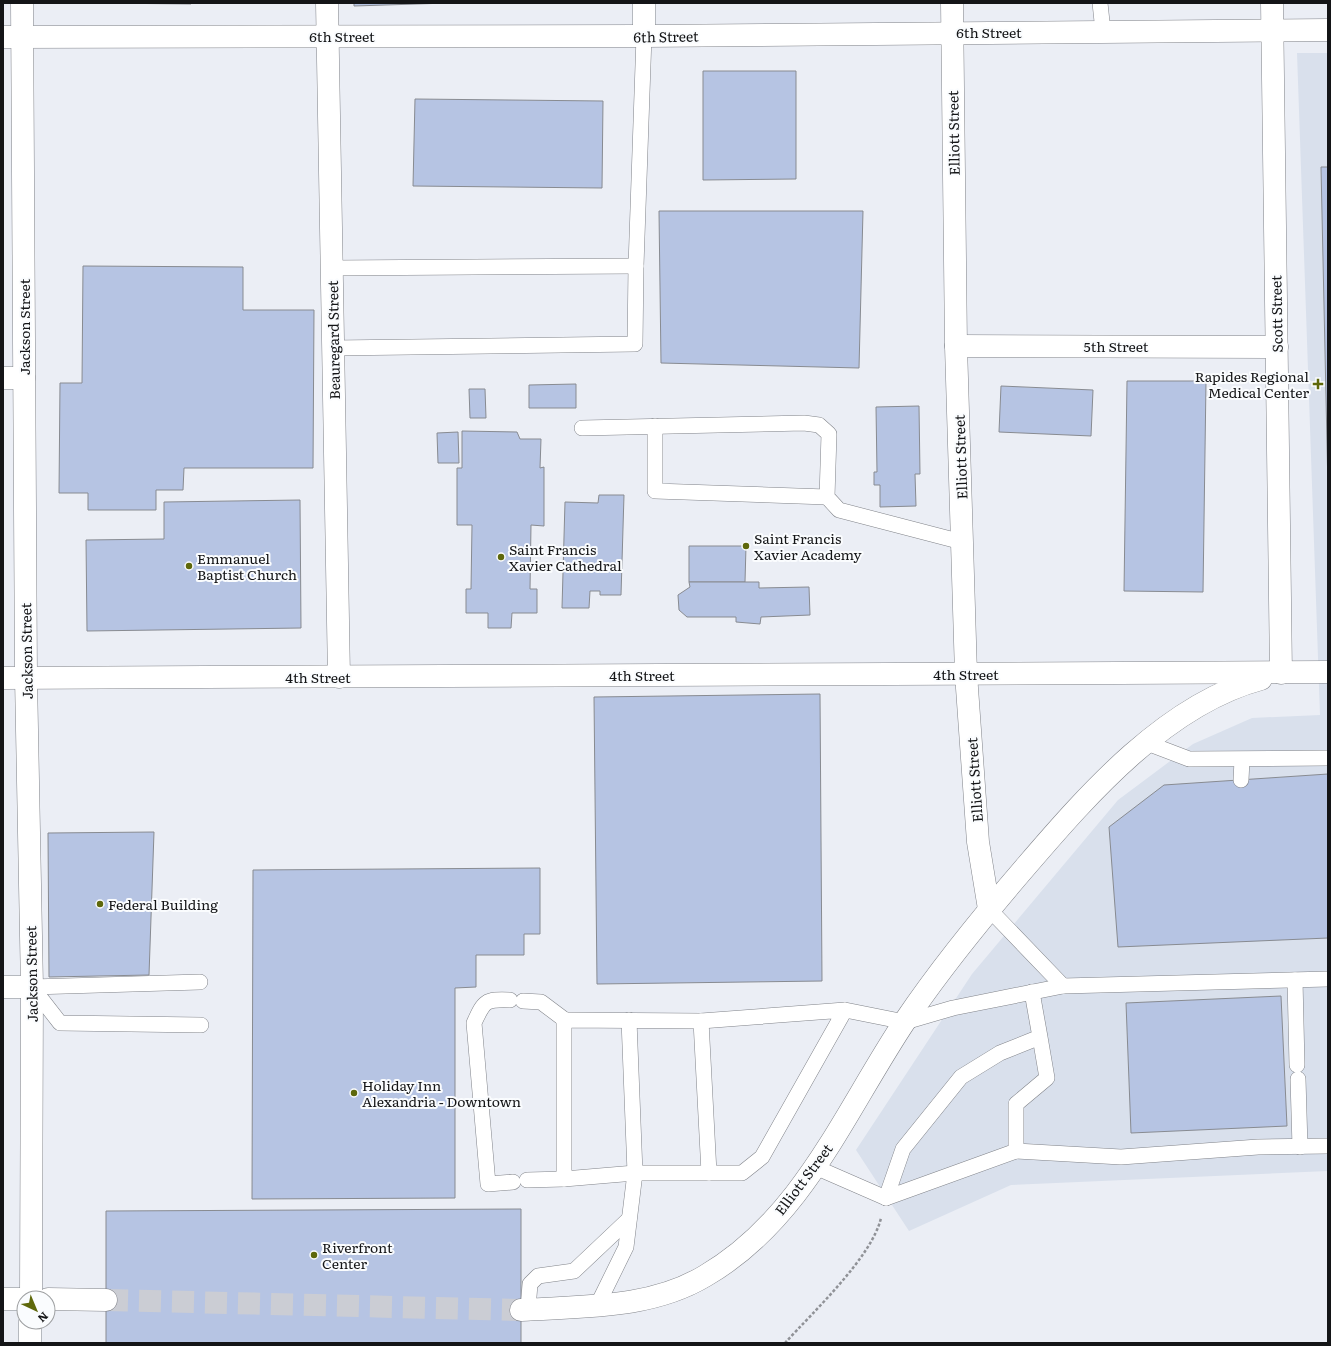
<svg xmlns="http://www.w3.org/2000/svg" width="1331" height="1346" viewBox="0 0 1331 1346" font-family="Literata,serif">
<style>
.built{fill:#d9e0ec}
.building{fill:#b6c4e3;stroke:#888b91}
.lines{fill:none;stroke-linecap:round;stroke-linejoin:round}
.secondary-tunnel{stroke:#cbcdd4;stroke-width:22;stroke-dasharray:22 11;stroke-linecap:butt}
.lane-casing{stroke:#808389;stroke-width:16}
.street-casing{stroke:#808389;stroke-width:23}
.secondary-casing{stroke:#808389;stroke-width:23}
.path{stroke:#909297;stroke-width:2.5;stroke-dasharray:3 2;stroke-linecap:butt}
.lane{stroke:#fff;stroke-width:15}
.street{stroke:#fff;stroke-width:22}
.secondary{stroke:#fff;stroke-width:22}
.poi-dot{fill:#5e680b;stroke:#fafcfe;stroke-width:1.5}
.labels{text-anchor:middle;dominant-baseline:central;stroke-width:4;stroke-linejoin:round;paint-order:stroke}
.street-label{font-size:14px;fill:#141517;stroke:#fafcfe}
.poi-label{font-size:14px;fill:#141517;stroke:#fafcfe;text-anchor:start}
</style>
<rect width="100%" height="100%" fill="#ebeef5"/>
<polygon class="built" points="1297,53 1328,53 1328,1171 1011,1185 909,1231 856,1150 972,974 1118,800 1193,744 1252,718 1320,715"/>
<g class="building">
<polygon points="100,3 191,3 191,4"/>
<polygon points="354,3 448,3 354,6"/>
<polygon points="703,71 796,71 796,179 703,180"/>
<polygon points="415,99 603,101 602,188 413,186"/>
<polygon points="1321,167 1328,167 1328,490"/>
<polygon points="659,211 863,211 859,368 661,363"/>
<polygon points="83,266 243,267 243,310 314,310 313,468 184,468 183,490 156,490 156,510 88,510 88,493 59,493 60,383 82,383"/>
<polygon points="1127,381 1206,381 1203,592 1124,591"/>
<polygon points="576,384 576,408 529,408 529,385"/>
<polygon points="1001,386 1093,390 1091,436 999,432"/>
<polygon points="469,389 485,389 486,418 470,418"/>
<polygon points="919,406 920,474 915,474 916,506 880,507 880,485 874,485 874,472 877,472 876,407"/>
<polygon points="462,431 517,432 520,439 541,439 540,468 544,467 544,526 531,525 530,589 537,589 537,613 512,613 511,628 488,628 488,613 466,613 466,589 471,589 472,525 457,525 457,468 462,468"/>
<polygon points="458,432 459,463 438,463 437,433"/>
<polygon points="599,495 624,495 621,595 600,595 600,591 590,591 589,608 562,608 565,502 598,503"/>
<polygon points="300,500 301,628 87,631 86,540 164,539 164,502"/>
<polygon points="689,546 746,546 745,582 689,582"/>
<polygon points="689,582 759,582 759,588 809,587 810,615 761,617 760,624 736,622 736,617 687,617 679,610 678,595 690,587"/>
<polygon points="820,694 822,981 597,984 594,697"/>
<polygon points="1328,774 1328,938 1118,947 1109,827 1164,785"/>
<polygon points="154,832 149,975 49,977 48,833"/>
<polygon points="540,868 540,934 524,934 524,955 476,955 476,987 455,988 455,1198 252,1199 253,870"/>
<polygon points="1281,996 1287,1126 1131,1133 1126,1003"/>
<polygon points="521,1209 521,1343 106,1343 106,1211"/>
</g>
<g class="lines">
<polyline class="secondary-tunnel" points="106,1300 521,1310"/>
<defs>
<g id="lane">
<polyline points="1100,3 1103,31"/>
<polyline points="332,268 636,266"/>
<polyline points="333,348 635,344 636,266 644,36"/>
<polyline points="655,426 655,491 827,497"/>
<polyline points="582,428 804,423 819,425 829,434 827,497 839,510 962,542"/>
<polyline points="1147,743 1189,759 1328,758"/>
<polyline points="1241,780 1242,760"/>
<polyline points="989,909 1063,986"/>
<polyline points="1295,980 1297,1065"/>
<polyline points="32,987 60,1023 201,1025"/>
<polyline points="32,987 200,982"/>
<polyline points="1032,992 1040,1037 1000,1053 961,1077 903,1149 886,1198 1016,1151 1016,1104 1047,1078 1040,1037"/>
<path d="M510 1000C485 999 484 1001 474 1023L488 1184 513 1182"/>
<polyline points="523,1001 541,1002 565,1020"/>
<polyline points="845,1010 762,1157 742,1173 635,1173 564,1179 564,1020 701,1021 845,1010 905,1022 953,1008 1063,986 1328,979"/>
<polyline points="701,1021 709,1173"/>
<polyline points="1298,1079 1300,1147"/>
<polyline points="1016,1151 1121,1157 1258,1147 1328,1146"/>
<polyline points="815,1167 886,1198"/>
<polyline points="527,1180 564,1179"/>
<polyline points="597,1306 626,1247 635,1173 629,1020"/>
<polyline points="528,1309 530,1284 538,1276 574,1271 629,1219"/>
</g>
<g id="street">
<polyline points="327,3 339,677"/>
<polyline points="644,3 644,36"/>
<polyline points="1272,3 1281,673"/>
<polyline points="3,37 644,36 1328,30"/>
<polyline points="956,346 1277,347"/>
<polyline points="3,378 24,378"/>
<polyline points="3,987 32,987"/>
</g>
<g id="secondary">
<polyline points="22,3 26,678 32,987 31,1298"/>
<polyline points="952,3 956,346 966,674 978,842 989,909"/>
<polyline points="3,678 1328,672"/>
<polyline points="3,1299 24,1299"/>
<polyline points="48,1299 106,1300"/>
<path d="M521 1310C583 1306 650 1309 705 1276 802 1220 845 1111 905 1021 942 966 984 915 1028 864 1089 793 1167 704 1261 679"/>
<polyline points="30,1343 30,1322"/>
</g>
</defs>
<use href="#lane" class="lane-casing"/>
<use href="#street" class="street-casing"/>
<use href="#secondary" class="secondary-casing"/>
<path class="path" d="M785 1343C813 1312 872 1257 881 1218"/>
<use href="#lane" class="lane"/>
<use href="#street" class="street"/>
<use href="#secondary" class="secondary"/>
</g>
<g class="poi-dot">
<path d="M1316 378h4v4h4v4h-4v4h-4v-4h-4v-4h4z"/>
<circle cx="746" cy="546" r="4"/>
<circle cx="501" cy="557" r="4"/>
<circle cx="189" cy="566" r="4"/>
<circle cx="100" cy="904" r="4"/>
<circle cx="354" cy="1093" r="4"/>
<circle cx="314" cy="1255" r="4"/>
</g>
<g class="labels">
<g class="street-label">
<text x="989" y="32">6th Street</text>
<text x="342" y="36">6th Street</text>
<text transform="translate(666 36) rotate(-1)">6th Street</text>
<text transform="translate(953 133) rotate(-91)">Elliott Street</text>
<text transform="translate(1276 314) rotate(-91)">Scott Street</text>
<text transform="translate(24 327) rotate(-90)">Jackson Street</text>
<text transform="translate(333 340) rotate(-91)">Beauregard Street</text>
<text x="1116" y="346">5th Street</text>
<text transform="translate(960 457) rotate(-92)">Elliott Street</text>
<text transform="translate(26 651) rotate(-91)">Jackson Street</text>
<text x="966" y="674">4th Street</text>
<text x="642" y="675">4th Street</text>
<text x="318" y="677">4th Street</text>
<text transform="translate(974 780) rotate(-94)">Elliott Street</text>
<text transform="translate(31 974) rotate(-91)">Jackson Street</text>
<text transform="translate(803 1179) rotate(-53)">Elliott Street</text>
</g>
<g class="poi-label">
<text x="1309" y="376" text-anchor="end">Rapides Regional<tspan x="1309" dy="16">Medical Center</tspan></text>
<text x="754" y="538">Saint Francis<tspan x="754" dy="16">Xavier Academy</tspan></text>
<text x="509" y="549">Saint Francis<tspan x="509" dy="16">Xavier Cathedral</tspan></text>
<text x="197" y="558">Emmanuel<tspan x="197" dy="16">Baptist Church</tspan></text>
<text x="108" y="904">Federal Building</text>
<text x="362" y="1085">Holiday Inn<tspan x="362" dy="16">Alexandria - Downtown</tspan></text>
<text x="322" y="1247">Riverfront<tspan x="322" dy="16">Center</tspan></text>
</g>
</g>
<rect width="1331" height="1346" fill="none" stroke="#141517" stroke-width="8"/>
<g transform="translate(36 1310) rotate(136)"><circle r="19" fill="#fafcfe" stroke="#9ea0a2"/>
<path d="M0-3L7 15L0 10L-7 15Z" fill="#5e680b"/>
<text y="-6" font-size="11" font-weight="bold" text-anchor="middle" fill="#141517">N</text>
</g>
</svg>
